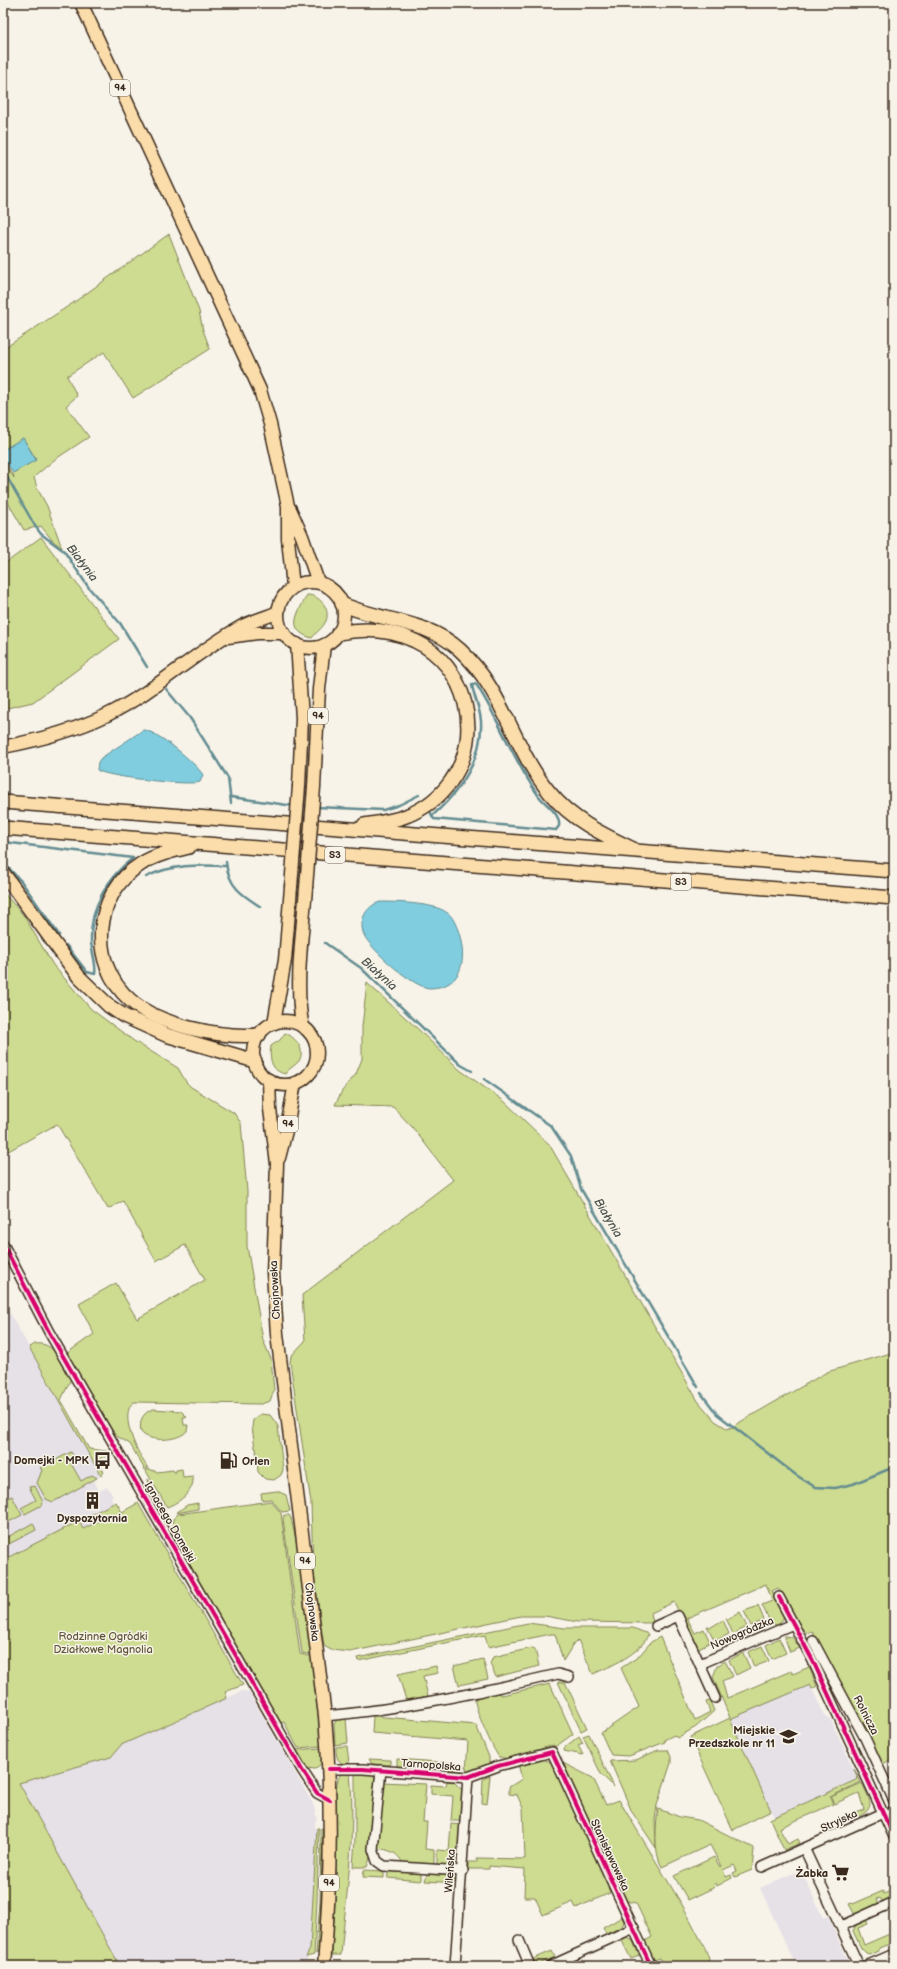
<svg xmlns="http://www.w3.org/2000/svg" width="897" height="1969" viewBox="0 0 897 1969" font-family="'Balsamiq Sans',sans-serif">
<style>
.built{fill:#e6e0e7}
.green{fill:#cddc90;stroke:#848357}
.water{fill:#7fcdde;stroke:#648c91}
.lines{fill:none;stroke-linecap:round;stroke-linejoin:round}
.stream{stroke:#648c91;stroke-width:2.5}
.minor-casing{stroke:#3b2a1e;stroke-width:12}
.major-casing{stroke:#3b2a1e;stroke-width:15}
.highway-casing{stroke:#3b2a1e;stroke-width:16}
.minor{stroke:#f7f3e8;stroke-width:9}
.major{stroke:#fbddab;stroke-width:12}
.highway{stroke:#fbddab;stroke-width:13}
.major-bridge-casing{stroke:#3b2a1e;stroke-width:15;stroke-linecap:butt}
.major-bridge{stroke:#fbddab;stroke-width:12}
.cycleway-casing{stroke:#f7f3e8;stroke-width:6}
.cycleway{stroke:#d6006c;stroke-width:4}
.labels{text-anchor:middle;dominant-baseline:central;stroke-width:3;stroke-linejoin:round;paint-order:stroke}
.shield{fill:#f7f3e8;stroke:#73665b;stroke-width:1}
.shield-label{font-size:10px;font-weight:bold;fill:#3b2a1e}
.street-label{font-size:11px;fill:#3b2a1e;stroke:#f7f3e8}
.poi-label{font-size:11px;font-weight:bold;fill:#3b2a1e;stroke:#f7f3e8;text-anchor:end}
.park-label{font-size:11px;fill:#60563a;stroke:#f7f3e8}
.water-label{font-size:12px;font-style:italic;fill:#4c534e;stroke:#f7f3e8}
</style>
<rect width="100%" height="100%" fill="#f7f3e8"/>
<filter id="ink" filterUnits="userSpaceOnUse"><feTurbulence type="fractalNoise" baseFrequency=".025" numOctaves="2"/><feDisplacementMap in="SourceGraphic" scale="8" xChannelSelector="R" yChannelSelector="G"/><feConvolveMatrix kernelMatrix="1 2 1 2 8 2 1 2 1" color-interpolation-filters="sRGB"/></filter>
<g filter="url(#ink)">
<g class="built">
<polygon points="3,1301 101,1476 94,1480 99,1491 107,1487 113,1496 111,1498 113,1503 116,1502 121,1512 3,1573"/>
<polygon points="810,1685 825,1716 830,1718 858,1779 774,1817 730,1718"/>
<polygon points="243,1691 249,1692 313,1804 317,1819 315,1821 315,1828 317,1828 310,1949 307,1956 307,1966 120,1966 19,1783 111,1757 121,1745"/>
<polygon points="801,1870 823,1918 828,1916 850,1966 796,1966 760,1888"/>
</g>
<g class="green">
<polygon points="169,234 199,311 203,330 210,349 133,398 104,352 67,376 77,396 66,406 89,437 54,460 34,477 37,488 47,506 62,548 52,540 41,526 24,530 3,494 3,460 14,478 13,473 36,459 23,438 3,450 3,349 73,303"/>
<polygon points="41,537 119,639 33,702 3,709 3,565"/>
<path d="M307 595C319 595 331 608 326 621 323 628 316 632 312 638 283 630 300 610 307 595Z"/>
<path d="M3 892 24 916 53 965 91 1009 134 1041 178 1068 186 1082 191 1087 234 1113 241 1123 247 1191V1246L263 1340 271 1359 274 1390 270 1401 261 1404 134 1402C117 1414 139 1456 148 1468L145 1470 130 1444 115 1435 67 1353 94 1334 79 1304 116 1283 137 1319 205 1280 185 1245 156 1261 123 1201 108 1209 57 1124 3 1154Z"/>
<polygon points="367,983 418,1029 460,1070 504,1101 549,1144 698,1401 715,1421 728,1429 827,1372 894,1352 894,1757 882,1765 812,1631 807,1633 797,1624 778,1588 772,1591 784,1614 783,1619 778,1626 770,1622 762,1605 772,1601 766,1584 687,1618 695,1633 704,1629 710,1642 697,1649 674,1602 651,1613 653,1623 649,1623 578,1622 545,1616 521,1616 350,1652 331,1650 324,1646 313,1568 311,1503 290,1362 291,1356 305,1341 302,1295 453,1180 413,1128 393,1107 335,1105 342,1091 356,1074 362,1059 362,1027"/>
<path d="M285 1033C295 1037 306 1049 299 1061 295 1066 289 1068 285 1074 271 1071 269 1058 271 1046L280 1040Z"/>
<path d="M35 1344C55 1341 63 1365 71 1379L61 1400 89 1449 107 1451 105 1458 104 1456 97 1461 104 1472 101 1476 30 1349 29 1347Z"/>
<path d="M153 1409 181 1411 187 1417H183L184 1425H188L187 1431C179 1441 149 1443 141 1432 139 1421 142 1413 153 1409Z"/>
<polygon points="260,1414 270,1415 278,1426 283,1470 281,1475 274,1480 265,1479 258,1472 256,1448 255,1448 252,1427 253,1420"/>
<polygon points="71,1452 74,1457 69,1460 81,1481 92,1475 97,1478 53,1502 46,1499 37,1483 42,1470 40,1468"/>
<path d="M149 1469 157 1472 173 1470 174 1472H176V1470L182 1469 183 1477 193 1476C195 1491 180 1502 167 1507L146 1471Z"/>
<path d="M148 1479 164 1507C150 1506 150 1490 148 1479Z"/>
<polygon points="35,1486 43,1502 42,1505 25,1514 21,1508 36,1500 29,1487"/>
<polygon points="277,1491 286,1495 290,1511 282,1512 271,1499 262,1500 261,1493"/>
<polygon points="12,1496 22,1515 3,1525 3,1520 8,1517 3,1508 3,1501"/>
<polygon points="271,1501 281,1513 300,1654 313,1657 321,1746 298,1748 284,1722 281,1723 175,1539 177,1537 172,1527 173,1519 178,1514"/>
<polygon points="116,1502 122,1512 138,1503 243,1685 225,1692 227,1698 121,1745 111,1757 19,1783 120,1966 3,1966 3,1560 79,1521 83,1529 101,1520 98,1514 85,1520 84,1518"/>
<polygon points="198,1503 198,1509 176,1513 187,1505"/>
<polygon points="284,1515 289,1515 291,1518 300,1558 313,1655 302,1653 283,1519"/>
<polygon points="33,1523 36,1530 3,1547 4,1539"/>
<polygon points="758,1605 764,1620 751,1626 744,1611 756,1607"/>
<polygon points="740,1612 747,1627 733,1634 726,1618 729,1619"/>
<polygon points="723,1620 729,1634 715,1641 707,1626 711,1627"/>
<path d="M528 1623 565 1628H633L648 1634C643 1653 609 1667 593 1674L578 1640 573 1645 563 1661 555 1634H551L488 1647 485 1635 358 1661 357 1658Z"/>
<polygon points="784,1636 792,1637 800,1648 790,1652"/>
<polygon points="660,1637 695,1720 710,1712 706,1702 710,1701 714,1711 696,1727 677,1738 674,1735 664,1740 665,1742 629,1756 611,1755 601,1733 639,1707 621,1668 638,1657 651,1642"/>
<polygon points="779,1638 786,1653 772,1659 766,1645"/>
<polygon points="762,1646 769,1661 754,1667 748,1652"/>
<polygon points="532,1648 535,1649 539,1666 496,1677 490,1664 493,1657"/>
<polygon points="743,1653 750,1668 736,1675 729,1660"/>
<polygon points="483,1659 488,1679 459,1685 454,1666"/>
<polygon points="725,1661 733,1676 722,1681 727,1698 791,1671 793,1674 809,1667 817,1686 812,1689 810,1685 730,1719 771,1811 733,1830 690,1737 730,1718 713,1677 717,1666"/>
<polygon points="436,1666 438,1673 423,1676 428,1696 406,1700 398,1674"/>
<polygon points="558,1682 565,1682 587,1728 581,1731"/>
<path d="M550 1684 573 1734 555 1747 554 1745 508 1759 499 1757C493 1750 473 1705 475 1699L493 1691 502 1695Z"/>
<polygon points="373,1716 476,1725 489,1757 489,1763 476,1772 466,1773 468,1741 372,1733"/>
<polygon points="346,1718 348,1743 335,1745 334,1724 337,1719"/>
<polygon points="589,1734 614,1787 601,1774 583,1736"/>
<polygon points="579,1736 583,1743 578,1745 583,1755 564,1751 565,1747"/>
<path d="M347 1746 349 1763 348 1765C337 1763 336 1757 336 1747Z"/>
<polygon points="321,1748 322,1763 315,1769 307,1768 296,1750"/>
<polygon points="658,1750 668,1750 671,1757 671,1763 657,1805 655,1820 656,1848 632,1812 610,1761 636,1760"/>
<polygon points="369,1759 390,1760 390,1765 372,1764"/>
<polygon points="397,1759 438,1762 437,1769 397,1766"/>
<polygon points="543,1759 553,1763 611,1885 608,1887 610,1893 576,1908 573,1902 543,1915 535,1897 524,1897 525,1869 489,1866 489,1869 468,1869 468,1862 477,1862 477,1858 525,1859 523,1808 517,1795 509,1794 509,1787 522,1779 518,1764"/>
<polygon points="441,1762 463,1764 462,1770 441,1769"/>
<polygon points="563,1763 593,1778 606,1805 619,1800 684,1908 705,1948 709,1959 707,1966 664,1966 660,1958 654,1960 645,1941 652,1937 636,1903 626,1901"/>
<polygon points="854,1769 861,1782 830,1797 833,1804 779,1828 788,1844 798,1839 800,1843 784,1850 770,1819 858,1779"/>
<polygon points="355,1772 372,1773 376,1779 371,1855 367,1867 353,1867 355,1839"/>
<path d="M342 1773H350C356 1832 346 1896 341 1955H332L336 1883V1791L338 1778Z"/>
<polygon points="490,1776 487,1804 482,1803 483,1779"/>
<polygon points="447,1781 454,1782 463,1791 462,1821 451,1821 453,1796 431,1794 431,1785 446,1786"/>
<path d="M382 1782 426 1784 423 1822H427L425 1849 434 1850V1866L403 1864C398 1852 389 1850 377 1848Z"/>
<path d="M862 1783C870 1801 877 1808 856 1818L854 1814 864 1810 859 1793 834 1804 831 1797Z"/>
<path d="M658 1809 680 1817 698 1820 754 1848 752 1870 735 1877 733 1873 737 1871 734 1865 723 1870 726 1877 731 1875 732 1878 717 1886 716 1883 714 1884 715 1887 688 1900 674 1876 714 1857 720 1867 721 1866 710 1845 662 1867C653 1851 656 1826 658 1809Z"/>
<polygon points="451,1824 462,1825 459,1862 455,1867 437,1866 437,1850 449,1851"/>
<polygon points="317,1828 319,1828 317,1901 314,1955 306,1957 310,1949"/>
<polygon points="321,1828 323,1829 319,1951 316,1954 320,1901"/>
<polygon points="364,1870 384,1871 384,1878 363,1877"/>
<polygon points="390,1871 421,1873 421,1881 388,1878"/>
<polygon points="427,1874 452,1876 456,1883 425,1881"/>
<polygon points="894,1889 894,1897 883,1902 880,1898 877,1899 879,1904 855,1915 849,1904 852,1903 853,1904 883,1891 884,1894"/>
<polygon points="622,1917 624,1922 622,1927 606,1934 603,1928"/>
<polygon points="866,1919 868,1924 858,1928 864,1945 894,1932 894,1942 879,1948 879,1951 870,1955 866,1953 861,1948 853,1931 856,1925"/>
<polygon points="628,1938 633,1941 639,1956 631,1959 622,1941"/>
<polygon points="552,1951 555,1957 534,1966 531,1960"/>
</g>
<g class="water">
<polygon points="23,438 36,460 13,473 3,457 3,450"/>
<path d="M143 730C156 730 196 763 203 775L200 782C190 786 105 777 97 770L98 762 101 758Z"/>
<path d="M380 902C396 902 434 903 446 912 453 916 455 923 458 930 467 956 465 988 429 988 413 987 371 950 364 935 358 921 366 906 380 902Z"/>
</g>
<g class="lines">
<g class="stream">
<polyline points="3,470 35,526 41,534 64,551 89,588 120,623 147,667"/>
<polyline points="166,689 190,718 228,778 231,803"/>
<polyline points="231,797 294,806"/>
<polyline points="317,807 383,810 399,805 419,795"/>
<path d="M431 813C432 816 432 817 434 819L556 830 559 826C561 813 545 805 538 795 513 760 499 719 476 684L472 685C474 697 480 708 481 721 483 760 460 791 432 816"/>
<polyline points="3,842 133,858"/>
<polyline points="3,862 21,881 59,935"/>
<path d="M226 862C228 886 242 895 261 907"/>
<path d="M146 877C172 864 198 865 226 866"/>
<polyline points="325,943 361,968 461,1065 472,1071"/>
<path d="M66 945 87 972 95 974C97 963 91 951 91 940 90 907 108 877 133 858"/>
<polyline points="484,1079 551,1126 571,1156 581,1189 698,1387"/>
<polyline points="701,1393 717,1414 796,1475 815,1487 835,1488 853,1484 894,1467"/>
</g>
<defs>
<g id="minor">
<polyline points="3,1244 49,1332 302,1770 317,1793 330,1800"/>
<polyline points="779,1597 813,1661 894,1837"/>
<polyline points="656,1626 678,1616 715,1698"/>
<polyline points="813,1641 865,1738 894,1801"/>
<polyline points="700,1664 793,1624"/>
<path d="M325 1716C404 1709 481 1692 558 1674L569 1677"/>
<polyline points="329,1769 363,1769 468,1777 498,1766 552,1752 651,1966"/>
<polyline points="381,1770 373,1849 377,1861 384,1866 463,1871"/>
<polyline points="886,1819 894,1809"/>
<polyline points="805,1850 859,1966"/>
<polyline points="762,1867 883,1813"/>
<polyline points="841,1926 894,1902"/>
<polyline points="519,1940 530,1966"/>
<polyline points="455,1966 468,1777"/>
<polyline points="550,1966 634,1928"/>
<polyline points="866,1966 894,1954"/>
</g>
<g id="major">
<polyline points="81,3 260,390 270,424 288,506 288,539 293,587"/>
<polyline points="290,509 302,536 318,582"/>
<circle cx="311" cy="615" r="33"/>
<polyline points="228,637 257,633 284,633"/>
<polyline points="297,644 302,718 299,786"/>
<path d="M3 747C39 740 74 731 107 715 154 692 193 654 239 628 251 621 265 618 278 612"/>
<polyline points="314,787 319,689 324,645"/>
<circle cx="285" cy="1053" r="32"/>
<polyline points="274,1023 285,960 291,887"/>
<path d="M303 1027C294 989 303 928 306 888"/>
<path d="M269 1080 270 1109 277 1164 273 1273 277 1334 325 1716C332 1799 331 1883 324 1966"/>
<polyline points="279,1158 287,1127 295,1083"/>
</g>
<g id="highway">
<path d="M342 604C381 622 426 619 460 650 504 690 513 749 550 793 572 820 602 834 633 849"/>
<path d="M338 633C364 628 391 629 415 641 467 665 484 736 451 781 440 797 424 809 406 816 393 821 378 823 364 825"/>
<polyline points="3,802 894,871"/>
<polyline points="3,828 894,898"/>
<path d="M189 847C172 851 155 855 141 864 93 894 88 963 130 1000 159 1026 221 1038 259 1035"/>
<polyline points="3,873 79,977 109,1006 124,1016 166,1035 255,1061"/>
</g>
</defs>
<use href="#minor" class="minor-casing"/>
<use href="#major" class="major-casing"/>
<use href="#highway" class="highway-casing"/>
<use href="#minor" class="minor"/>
<use href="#major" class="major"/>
<use href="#highway" class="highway"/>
<defs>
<g id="major-bridge">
<polyline points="291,887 299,786"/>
<polyline points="306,888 314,787"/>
</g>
</defs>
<use href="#major-bridge" class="major-bridge-casing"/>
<use href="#major-bridge" class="major-bridge"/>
<defs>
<g id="cycleway">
<polyline points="3,1244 49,1332 302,1770 317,1793 330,1800"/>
<polyline points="779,1597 813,1661 894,1837"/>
<polyline points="329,1769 363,1769 468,1777 498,1766 552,1752 651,1966"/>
</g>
</defs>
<use href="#cycleway" class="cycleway-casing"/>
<use href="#cycleway" class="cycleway"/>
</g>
</g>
<defs>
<symbol id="bus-bare" viewBox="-9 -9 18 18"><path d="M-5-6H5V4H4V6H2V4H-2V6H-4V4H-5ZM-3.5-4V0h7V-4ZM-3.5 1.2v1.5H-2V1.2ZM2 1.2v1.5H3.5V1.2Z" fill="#3b2a1e" stroke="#f7f3e8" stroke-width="2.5" paint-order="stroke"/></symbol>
<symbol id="fuel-bare" viewBox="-9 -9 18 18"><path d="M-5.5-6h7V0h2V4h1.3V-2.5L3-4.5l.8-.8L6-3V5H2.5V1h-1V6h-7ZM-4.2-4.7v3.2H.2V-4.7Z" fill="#3b2a1e" stroke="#f7f3e8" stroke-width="2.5" paint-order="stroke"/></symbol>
<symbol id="building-bare" viewBox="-9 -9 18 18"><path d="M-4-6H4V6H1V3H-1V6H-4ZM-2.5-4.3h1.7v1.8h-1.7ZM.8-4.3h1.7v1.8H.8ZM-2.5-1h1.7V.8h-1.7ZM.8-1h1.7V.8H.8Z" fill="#3b2a1e" stroke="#f7f3e8" stroke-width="2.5" paint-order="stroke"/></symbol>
<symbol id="school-bare" viewBox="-9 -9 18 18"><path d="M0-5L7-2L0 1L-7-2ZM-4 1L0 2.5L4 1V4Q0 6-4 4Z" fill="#3b2a1e" stroke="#f7f3e8" stroke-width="2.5" paint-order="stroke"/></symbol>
<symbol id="supermarket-bare" viewBox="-9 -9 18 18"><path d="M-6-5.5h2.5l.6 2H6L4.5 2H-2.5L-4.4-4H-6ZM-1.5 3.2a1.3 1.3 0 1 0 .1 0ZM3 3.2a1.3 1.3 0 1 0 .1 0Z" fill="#3b2a1e" stroke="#f7f3e8" stroke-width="2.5" paint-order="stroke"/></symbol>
</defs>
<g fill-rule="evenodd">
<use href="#bus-bare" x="90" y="1448" width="25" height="25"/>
<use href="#fuel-bare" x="216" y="1448" width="25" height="25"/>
<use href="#building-bare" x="80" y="1488" width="25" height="25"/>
<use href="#school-bare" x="776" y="1724" width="25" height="25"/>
<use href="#supermarket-bare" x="828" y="1860" width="25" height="25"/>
</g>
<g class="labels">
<g class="shield">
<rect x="110" y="80" width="20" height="16" rx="3"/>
<rect x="308" y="708" width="20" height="16" rx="3"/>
<rect x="325" y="847" width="20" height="16" rx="3"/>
<rect x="671" y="874" width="20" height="16" rx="3"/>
<rect x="278" y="1116" width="20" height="16" rx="3"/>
<rect x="295" y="1553" width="20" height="16" rx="3"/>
<rect x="319" y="1875" width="20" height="16" rx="3"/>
</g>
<g class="shield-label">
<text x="120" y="88">94</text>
<text x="318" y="716">94</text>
<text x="335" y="855">S3</text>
<text x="681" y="882">S3</text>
<text x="288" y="1124">94</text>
<text x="305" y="1561">94</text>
<text x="329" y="1883">94</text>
</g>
<g class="street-label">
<text transform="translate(275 1290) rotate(-93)">Chojnowska</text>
<text transform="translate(170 1522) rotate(60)">Ignacego Domejki</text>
<text transform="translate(312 1612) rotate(83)">Chojnowska</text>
<text transform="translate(742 1633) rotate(-23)">Nowogródzka</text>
<text transform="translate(866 1715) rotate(63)">Rolnicza</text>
<text transform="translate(431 1765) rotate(4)">Tarnopolska</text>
<text transform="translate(839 1821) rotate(-25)">Stryjska</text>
<text transform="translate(610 1855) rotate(65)">Stanisławowska</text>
<text transform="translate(450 1871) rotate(-86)">Wileńska</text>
</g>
<g class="poi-label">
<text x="89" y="1460">Domejki - MPK</text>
<text x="242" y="1461" text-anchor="start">Orlen</text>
<text x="92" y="1518" text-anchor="middle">Dyspozytornia</text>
<text x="775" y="1730">Miejskie<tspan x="775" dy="13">Przedszkole nr 11</tspan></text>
<text x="828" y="1873">Żabka</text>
</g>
<g class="park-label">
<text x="103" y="1636">Rodzinne Ogródki<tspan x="103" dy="13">Działkowe Magnolia</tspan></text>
</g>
<g class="water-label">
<text transform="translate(82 563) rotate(53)">Białynia</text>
<text transform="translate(379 974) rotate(42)">Białynia</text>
<text transform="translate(608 1218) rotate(59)">Białynia</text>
</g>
</g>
<rect width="897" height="1969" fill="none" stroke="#f7f3e8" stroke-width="16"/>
<rect x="8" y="8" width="881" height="1953" fill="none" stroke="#3b2a1e" stroke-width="1.5" filter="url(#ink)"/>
</svg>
